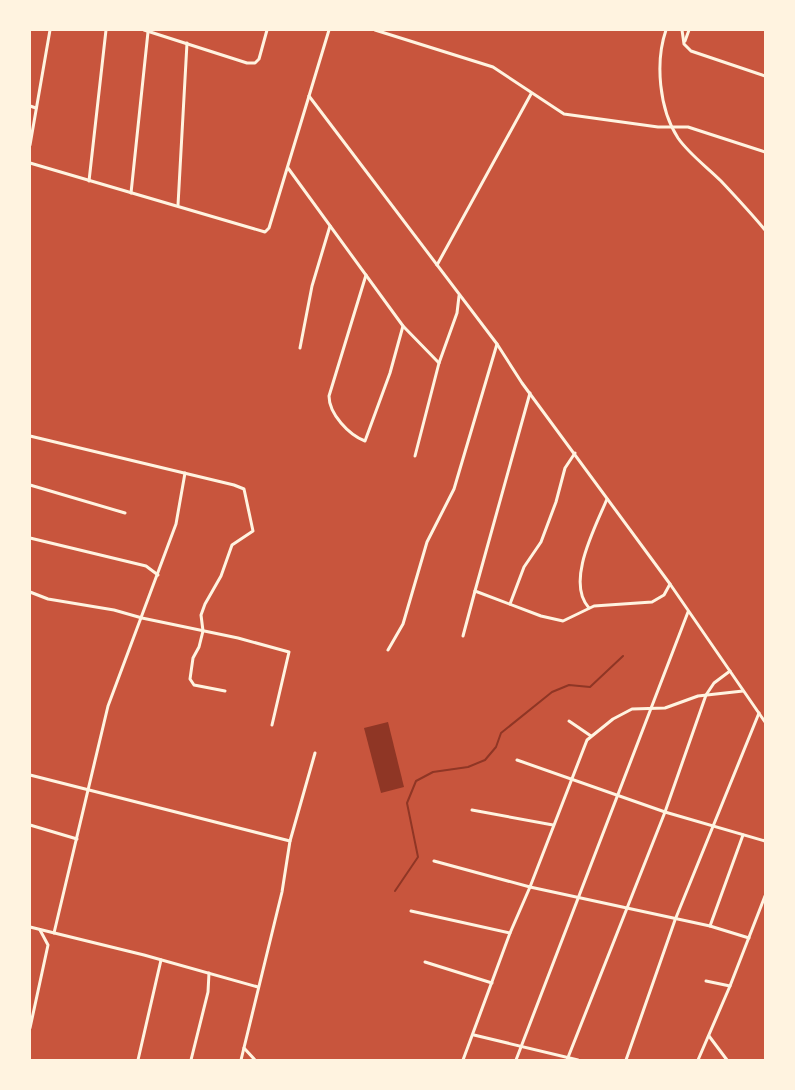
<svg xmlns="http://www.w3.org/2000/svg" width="795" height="1090" viewBox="0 0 795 1090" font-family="Montserrat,sans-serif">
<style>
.water{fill:#8f3625}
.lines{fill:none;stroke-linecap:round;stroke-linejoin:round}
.stream{stroke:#8f3625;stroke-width:2}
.minor{stroke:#fff3e0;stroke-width:3}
</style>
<rect width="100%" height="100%" fill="#c8553d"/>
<polygon class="water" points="388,722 404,787 381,793 364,728"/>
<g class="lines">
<polyline class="stream" points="395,891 418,857 407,803 416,781 433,772 468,767 485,760 496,747 501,733 552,692 569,685 590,687 623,656"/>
<g class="minor">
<polyline points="144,30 247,63 255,63 259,59 267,30"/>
<polyline points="375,30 493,67 564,114 658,127 688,127 765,152"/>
<path d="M666 30C655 62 659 109 678 138 689 154 707 167 721 181 736 197 751 213 765 230"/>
<polyline points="682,30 684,44 691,51 765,76"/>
<polyline points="685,41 689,30"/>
<polyline points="309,96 497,344 522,383 670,584 765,722"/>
<polyline points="30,106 36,108"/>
<polyline points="30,145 50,30"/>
<polyline points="30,163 265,232 269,228 329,30"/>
<polyline points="288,168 403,326 439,363"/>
<polyline points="89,181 106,30"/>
<polyline points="131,193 148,32"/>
<polyline points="178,205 187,43"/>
<polyline points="437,265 531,94"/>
<path d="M366 275 329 396C329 414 349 435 365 441L390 373 403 326"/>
<polyline points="300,348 312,286 330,226"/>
<polyline points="530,393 475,591 541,616 563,621 594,606 652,602 664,595 670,584"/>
<polyline points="30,436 234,485 244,489 253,531 232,545 221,576 205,604 201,615 203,631 199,647 193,658 190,679 194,685 225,691"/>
<polyline points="415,456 439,363 457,313 459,296"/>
<polyline points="30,485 125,513"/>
<polyline points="30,538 146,566 158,575"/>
<polyline points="30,592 48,599 114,610 142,618 238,638 289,652 272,725"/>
<polyline points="510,604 524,567 541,542 556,502 565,468 575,453"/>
<path d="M589 608C565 582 596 526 607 499"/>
<polyline points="463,636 475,591"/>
<polyline points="388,650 403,624 427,542 454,489 497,344"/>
<polyline points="569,721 591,736"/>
<polyline points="517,760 665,812 765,841"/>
<polyline points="30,775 290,841 282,892 241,1060"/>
<polyline points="472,810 553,825"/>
<polyline points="30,825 77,839"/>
<polyline points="290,841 315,753"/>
<polyline points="434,861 530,887 710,926 749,938"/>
<polyline points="411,911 510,933"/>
<polyline points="710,926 743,835"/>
<polyline points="30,927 144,955 258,987"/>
<polyline points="54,933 108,706 176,524 185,473"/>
<polyline points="425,962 492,983"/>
<polyline points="706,981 730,986"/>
<polyline points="30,1028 48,945 40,930"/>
<polyline points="474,1035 578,1060"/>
<polyline points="709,1036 727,1060"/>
<polyline points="244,1048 255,1060"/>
<polyline points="138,1060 161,960"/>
<polyline points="191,1060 208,992 209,973"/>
<polyline points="463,1060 510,933 530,887 587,740 613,719 632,709 665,708 698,696 743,691"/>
<polyline points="516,1060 688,612"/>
<polyline points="567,1060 665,812 706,695 714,683 730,671"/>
<polyline points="626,1060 675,920 759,713"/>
<polyline points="698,1060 730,986 765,896"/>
</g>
</g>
<rect width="795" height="1090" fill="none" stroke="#fff3e0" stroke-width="62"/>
</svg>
